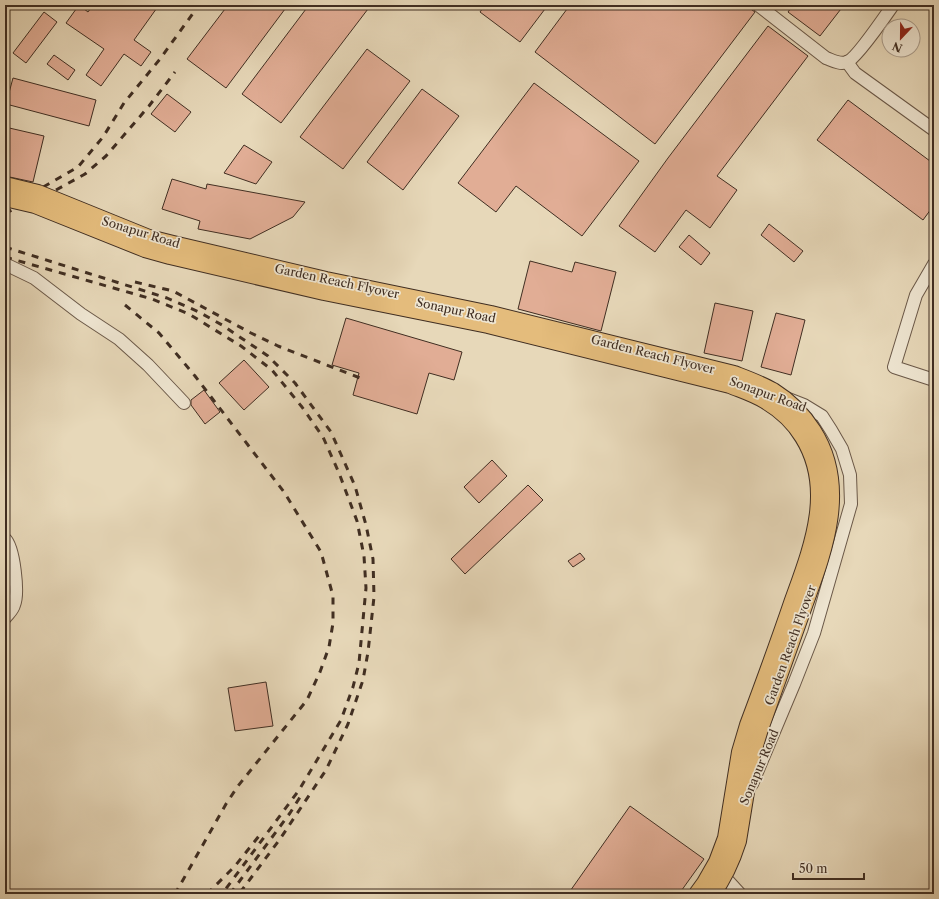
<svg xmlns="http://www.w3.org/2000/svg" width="939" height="899" viewBox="0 0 939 899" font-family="'Libre Caslon Text',serif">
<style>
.building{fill:#e1ad95;stroke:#402e22}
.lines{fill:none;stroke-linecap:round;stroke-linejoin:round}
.minor-casing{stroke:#6a5848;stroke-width:14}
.minor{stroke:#efe6d2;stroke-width:12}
.rail{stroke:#402e22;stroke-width:3;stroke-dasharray:7 7;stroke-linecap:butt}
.major-bridge-casing{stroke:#402e22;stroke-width:18;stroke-linecap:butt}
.major-bridge{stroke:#e4bc7c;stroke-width:16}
.labels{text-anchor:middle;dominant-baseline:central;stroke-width:3.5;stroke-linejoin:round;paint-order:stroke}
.street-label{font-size:12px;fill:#402e22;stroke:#efe6d2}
</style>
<rect width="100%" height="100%" fill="#e7d8b9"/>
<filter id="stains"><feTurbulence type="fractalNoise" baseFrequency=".005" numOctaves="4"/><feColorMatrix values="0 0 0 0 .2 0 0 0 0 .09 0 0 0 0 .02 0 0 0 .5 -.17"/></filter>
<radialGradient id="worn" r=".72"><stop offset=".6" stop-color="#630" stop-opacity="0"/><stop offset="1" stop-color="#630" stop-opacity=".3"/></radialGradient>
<g class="building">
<polygon points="79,5 88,12 93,5 159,5 134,40 151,52 141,66 124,54 101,86 86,75 104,49 66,23"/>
<polygon points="228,5 288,5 226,88 187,59"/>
<polygon points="309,5 371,5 281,123 242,94"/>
<polygon points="485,5 548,5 520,42 480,12"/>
<polygon points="570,5 745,5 755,12 655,144 535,52"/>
<polygon points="793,5 844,5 820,36 788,12"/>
<polygon points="44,12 57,22 26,63 13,53"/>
<polygon points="768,26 808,56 717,176 737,190 710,228 686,210 655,252 619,226 668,158"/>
<polygon points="367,49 410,81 343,169 300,137"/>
<polygon points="54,55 75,70 68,80 47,64"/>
<polygon points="13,78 96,100 89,126 6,104"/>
<polygon points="534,83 639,161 582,236 516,186 496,212 458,183"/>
<polygon points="422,89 459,116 403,190 367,162"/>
<polygon points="167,94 191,112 175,132 151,114"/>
<polygon points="848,100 934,164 934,205 923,220 817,140"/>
<polygon points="5,127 44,136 33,182 5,176"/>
<polygon points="244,145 272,162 256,184 224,173"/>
<polygon points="172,179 206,189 207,184 305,202 293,217 250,239 198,229 200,221 162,209"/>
<polygon points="769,224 803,251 794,262 761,235"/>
<polygon points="689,235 710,253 701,265 679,247"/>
<polygon points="530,261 572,272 575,262 616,272 601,331 518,309"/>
<polygon points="715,303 753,311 742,361 704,353"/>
<polygon points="776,313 805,320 791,375 761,367"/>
<polygon points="346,318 462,352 454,380 429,373 417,414 353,395 359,373 332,365"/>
<polygon points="244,360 269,387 244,410 219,383"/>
<polygon points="204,390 220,412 205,424 191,405 191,400"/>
<polygon points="492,460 507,476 479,503 464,487"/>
<polygon points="528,485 543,500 465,574 451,559"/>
<polygon points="580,553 585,559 573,567 568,561"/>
<polygon points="266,682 273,726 235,731 228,688"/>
<polygon points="630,806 704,859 679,894 568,894"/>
</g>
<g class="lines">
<defs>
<g id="minor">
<path d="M758 5 826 58C832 60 840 65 847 62 856 59 886 15 893 5"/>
<polyline points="847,62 855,73 934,130"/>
<polyline points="5,264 34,278 81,314 119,339 148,365 184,403"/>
<polyline points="934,264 916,295 894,367 934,380"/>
<path d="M5 539C14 547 19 594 14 605 13 610 8 614 5 618"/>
<polyline points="752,784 794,684 814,633 851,504 850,475 842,449 831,430 822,416 804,405 786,398"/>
<polyline points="719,871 740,894"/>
</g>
</defs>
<use href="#minor" class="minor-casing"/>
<use href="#minor" class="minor"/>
<g class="rail">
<polyline points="5,204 31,194 78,167 103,137 124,103 160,59 199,5"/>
<polyline points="5,213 45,196 85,174 106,156 149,106 175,72"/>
<polyline points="5,247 167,298 199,312 222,325 268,356 295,383 331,432 355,486 366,525 373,559 374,597 368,652 363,680 348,724 326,770 280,839 239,894"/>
<polyline points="5,257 152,299 189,314 241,346 272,370 302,407 323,437 339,473 357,521 364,556 366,588 359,663 353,687 341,720 299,790 222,894"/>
<polyline points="135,282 173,291 251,333 278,346 360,378"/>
<polyline points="125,305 159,333 195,376 284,492 321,552 333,596 333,623 329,647 320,672 307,700 238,786 226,804 175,894"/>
<polyline points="207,894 235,866 259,836"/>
<polyline points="230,894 290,813 302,794"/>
</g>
<defs>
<g id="major-bridge">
<path d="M5 185 38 193 149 238 173 244 326 280 491 314 734 374C747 379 761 384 773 391 789 401 803 415 813 431 848 486 825 548 805 603 790 645 775 687 760 729L752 755 738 841C732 860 724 878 712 894"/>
<path d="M5 198 35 205 145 249 170 256 324 292 488 325 730 385C742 390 755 394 766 401 781 410 794 422 803 437 836 490 811 550 792 603 778 644 763 685 748 725L740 752 726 838 717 862 705 883 697 894"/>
</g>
</defs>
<use href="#major-bridge" class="major-bridge-casing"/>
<use href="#major-bridge" class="major-bridge"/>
</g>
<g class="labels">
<g class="street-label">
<text transform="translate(141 232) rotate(17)">Sonapur Road</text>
<text transform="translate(337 281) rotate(12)">Garden Reach Flyover</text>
<text transform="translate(456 310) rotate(12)">Sonapur Road</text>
<text transform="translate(653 354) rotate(14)">Garden Reach Flyover</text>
<text transform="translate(768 394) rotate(20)">Sonapur Road</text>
<text transform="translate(790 645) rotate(-70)">Garden Reach Flyover</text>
<text transform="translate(759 767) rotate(-67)">Sonapur Road</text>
</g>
</g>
<rect width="939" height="899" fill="none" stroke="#e7d8b9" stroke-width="20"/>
<rect x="6" y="6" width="927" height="887" fill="none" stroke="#402e22" stroke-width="2"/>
<rect x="10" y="10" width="919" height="879" fill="none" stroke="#402e22"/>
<g transform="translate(901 38) rotate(202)"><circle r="19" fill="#efe6d2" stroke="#a99c8c"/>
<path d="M0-3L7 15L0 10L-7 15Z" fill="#8f2418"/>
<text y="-6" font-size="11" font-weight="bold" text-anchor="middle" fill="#402e22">N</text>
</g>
<path d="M793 873v6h71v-6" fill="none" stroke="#402e22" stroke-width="2"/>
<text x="799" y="873" font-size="12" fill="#402e22" stroke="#efe6d2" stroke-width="3" paint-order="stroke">50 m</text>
<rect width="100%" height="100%" filter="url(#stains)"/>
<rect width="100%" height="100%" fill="url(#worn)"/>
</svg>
